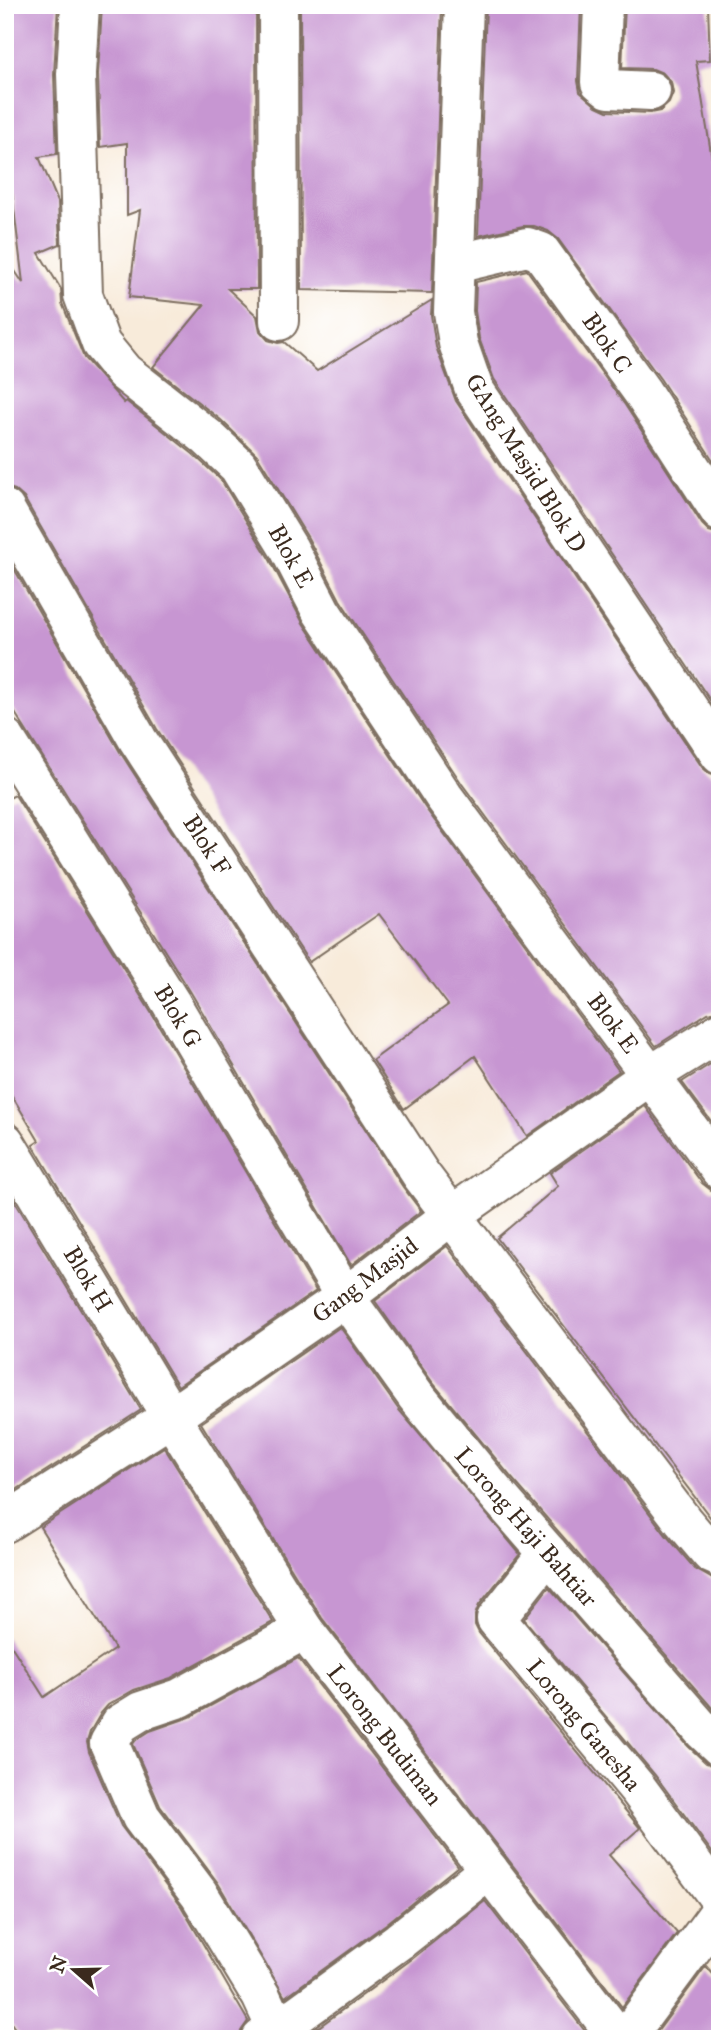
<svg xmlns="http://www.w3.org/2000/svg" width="725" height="2044" viewBox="0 0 725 2044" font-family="'IM FELL Great Primer',serif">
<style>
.building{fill:#c796d2}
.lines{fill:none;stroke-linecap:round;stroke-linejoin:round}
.minor-casing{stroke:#7d6e60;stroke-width:42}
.minor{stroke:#fff;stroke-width:38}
.labels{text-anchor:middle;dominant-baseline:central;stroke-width:5;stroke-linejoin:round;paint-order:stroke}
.street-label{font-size:24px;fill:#3b2a1e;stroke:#fff}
</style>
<rect width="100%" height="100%" fill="#fff"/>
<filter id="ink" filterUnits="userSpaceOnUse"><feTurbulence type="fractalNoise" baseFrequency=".0143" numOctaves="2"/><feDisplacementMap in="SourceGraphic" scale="14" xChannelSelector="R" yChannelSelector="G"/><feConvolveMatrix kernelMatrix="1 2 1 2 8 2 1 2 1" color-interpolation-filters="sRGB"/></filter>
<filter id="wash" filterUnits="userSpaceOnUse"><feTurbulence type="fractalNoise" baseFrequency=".00686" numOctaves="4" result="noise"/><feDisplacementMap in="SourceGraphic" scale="28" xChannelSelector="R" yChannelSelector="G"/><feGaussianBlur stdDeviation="1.57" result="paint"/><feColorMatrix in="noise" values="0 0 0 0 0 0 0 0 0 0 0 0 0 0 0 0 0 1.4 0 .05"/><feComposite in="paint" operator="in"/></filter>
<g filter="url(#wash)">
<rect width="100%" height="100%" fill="#f8ebda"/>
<g id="blocks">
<g class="building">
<polygon points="7,5 58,5 54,75 57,154 39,157 58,202 60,244 39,253 61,289 62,303 84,358 124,403 126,401 193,454 221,480 270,560 303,623 426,809 619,1071 527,1136 475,1056 404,1109 373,1060 448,1005 379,914 309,962 157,729 24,498 15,490 5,487 5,256 23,283 5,134 5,89 9,88"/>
<polygon points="102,5 256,5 257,289 228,289 257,316 260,331 268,340 278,343 284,342 317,371 432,300 431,315 436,347 456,401 702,767 710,774 720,777 720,1010 708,1013 656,1046 462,784 340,600 308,538 257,455 221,420 153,367 204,305 129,297 140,210 127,215 127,143 100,147 98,74"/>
<polygon points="300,5 442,5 432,293 301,290"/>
<polygon points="486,5 581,5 578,81 580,92 596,106 607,111 650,113 660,111 669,103 673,93 671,82 663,73 653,69 622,68 625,5 708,5 710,60 696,61 720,208 720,471 661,380 558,239 548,231 534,226 523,226 478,236"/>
<polygon points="527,270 625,405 702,524 709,531 720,534 720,715 494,379 479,338 475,311 476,282"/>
<polygon points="5,553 120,752 403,1187 421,1211 351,1265 190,991 5,697"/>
<polygon points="15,795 152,1014 316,1291 178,1386 33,1145 39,1141 5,1084 5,800"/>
<polygon points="720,1058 720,1133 682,1082"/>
<polygon points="645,1106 702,1183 711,1190 720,1191 720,1530 497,1238 558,1186 550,1173"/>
<polygon points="5,1185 141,1410 5,1497"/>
<polygon points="447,1246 666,1535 695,1569 711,1578 720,1579 720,1717 510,1476 433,1383 375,1301"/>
<polygon points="340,1327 399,1410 520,1554 479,1605 475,1615 475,1625 479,1633 640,1828 609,1855 677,1933 622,2007 322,1618 201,1423"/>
<polygon points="164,1447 273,1622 171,1678 134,1690 108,1705 101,1713 90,1732 87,1742 89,1752 121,1826 181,1906 248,2021 241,2031 240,2039 22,2039 5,2014 5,1636 44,1697 115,1649 40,1527"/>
<polygon points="549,1587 688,1746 706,1763 720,1768 720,1863 655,1775 524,1619"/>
<polygon points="298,1658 458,1866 386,1924 285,1997 218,1883 160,1806 133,1744 136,1740 150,1731 190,1717"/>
<polygon points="485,1901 591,2039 297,2039 309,2034 412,1959"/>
<polygon points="706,1966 720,1982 720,2039 652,2039"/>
</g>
</g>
</g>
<g filter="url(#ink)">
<use href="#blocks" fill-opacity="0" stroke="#7d6e60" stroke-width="2"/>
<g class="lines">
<defs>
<g id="minor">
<polyline points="80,5 76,74 83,295 101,344 124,372 207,437 238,466 289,549 321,611 444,797 720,1170"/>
<polyline points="278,5 279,321"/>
<polyline points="464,5 453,312 458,343 474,389 720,755"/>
<polyline points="603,5 600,82 609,89 651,91"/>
<polyline points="455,264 527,247 541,252 643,393 720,512"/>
<polyline points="5,509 138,740 421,1175 683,1521 711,1554 720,1558"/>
<polyline points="5,738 171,1003 345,1297 416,1396 493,1490 704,1732 720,1747"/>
<polyline points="5,1142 171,1417 304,1630 619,2039"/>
<polyline points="5,1523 171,1417 345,1297 452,1215 651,1075 720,1032"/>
<polyline points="548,1553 496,1619 638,1789 720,1900"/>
<polyline points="274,2024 296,2016 399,1941 489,1870"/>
<polyline points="261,2039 272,2030 274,2024 261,1996 199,1894 141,1817 109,1743 120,1724 141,1711 180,1698 304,1630"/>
<polyline points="625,2039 720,1911"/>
</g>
</defs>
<use href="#minor" class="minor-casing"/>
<use href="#minor" class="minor"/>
</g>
</g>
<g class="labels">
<g class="street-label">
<text transform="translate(607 343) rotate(55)">Blok C</text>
<text transform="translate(526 463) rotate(58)">GAng Masjid Blok D</text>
<text transform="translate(291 556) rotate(61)">Blok E</text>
<text transform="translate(207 845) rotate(57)">Blok F</text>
<text transform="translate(178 1016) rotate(59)">Blok G</text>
<text transform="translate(613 1023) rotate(53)">Blok E</text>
<text transform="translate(88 1279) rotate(59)">Blok H</text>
<text transform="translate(365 1280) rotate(-37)">Gang Masjid</text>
<text transform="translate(526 1527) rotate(49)">Lorong Haji Bahtiar</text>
<text transform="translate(584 1725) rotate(50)">Lorong Ganesha</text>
<text transform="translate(385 1735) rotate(52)">Lorong Budiman</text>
</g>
</g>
<rect width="725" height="2044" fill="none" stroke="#fff" stroke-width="28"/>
<g transform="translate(74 1970) rotate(290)" stroke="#ffffff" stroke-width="5" paint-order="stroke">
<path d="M0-5L12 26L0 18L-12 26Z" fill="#3b2a1e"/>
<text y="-10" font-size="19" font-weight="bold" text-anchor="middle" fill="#3b2a1e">N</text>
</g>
</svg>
